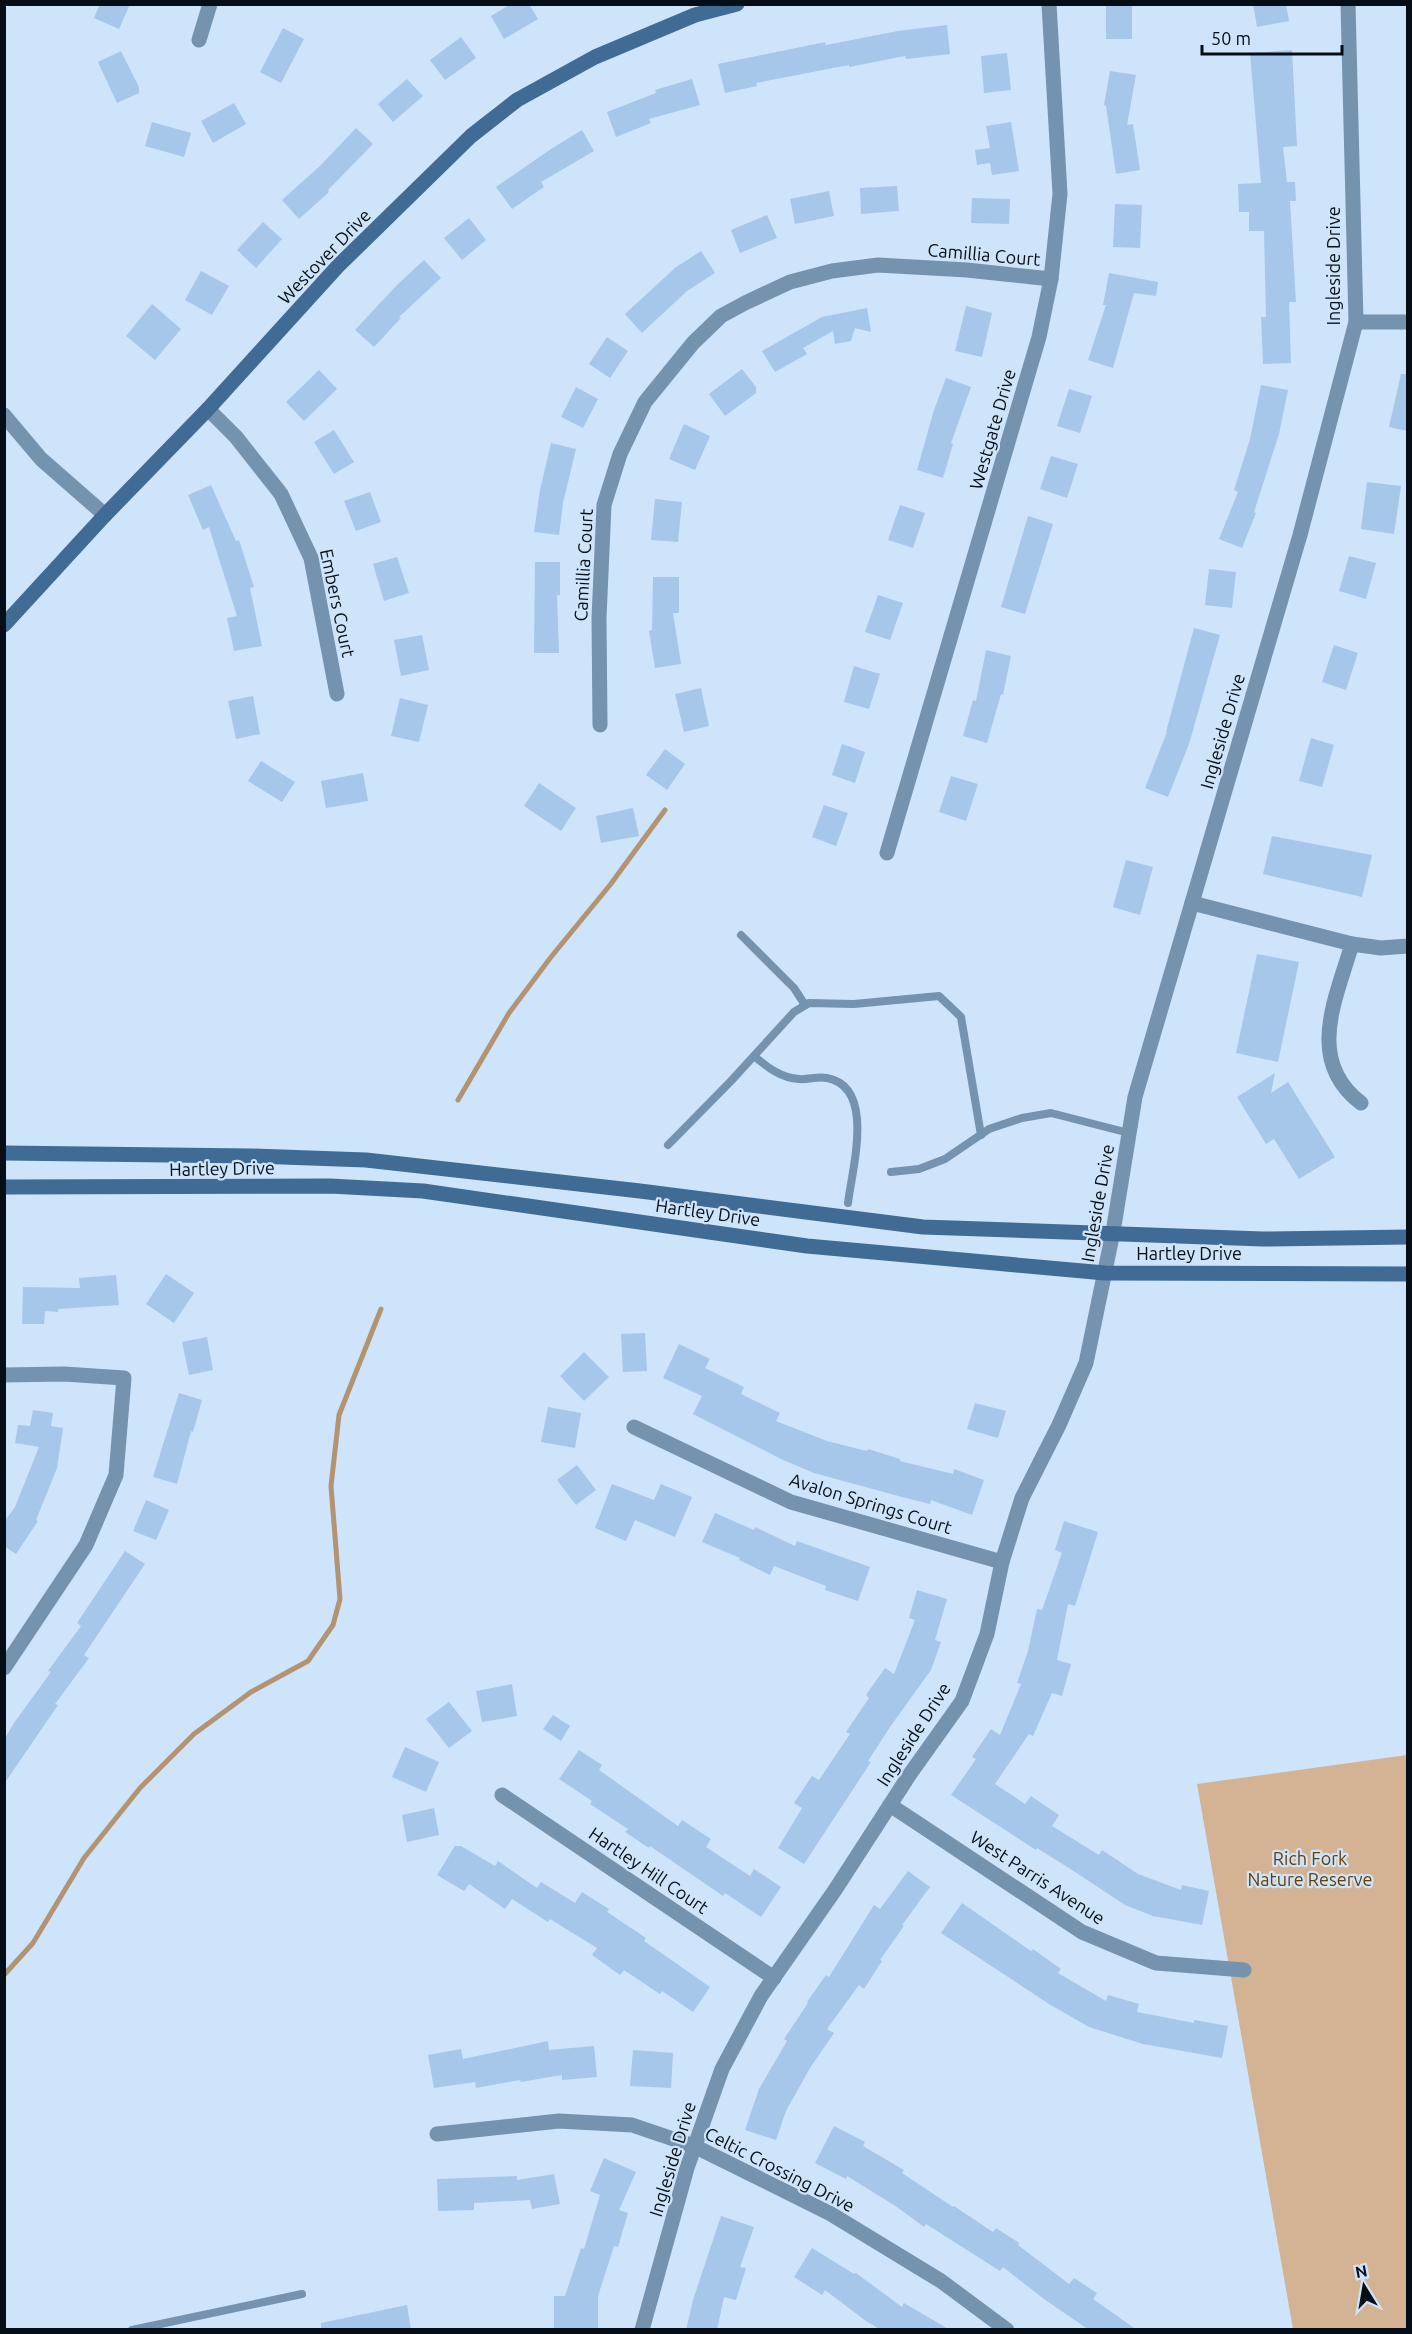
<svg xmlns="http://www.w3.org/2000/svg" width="1412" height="2334" viewBox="0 0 1412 2334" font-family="Ubuntu,sans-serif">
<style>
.green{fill:#d3b393}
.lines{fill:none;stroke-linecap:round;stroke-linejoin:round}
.stream{stroke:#b29372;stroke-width:5}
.building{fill:#a6c7e9}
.lane{stroke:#7592ae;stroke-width:8}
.street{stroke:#7592ae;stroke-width:15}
.secondary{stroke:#406b94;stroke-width:15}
.labels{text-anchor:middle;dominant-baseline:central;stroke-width:4.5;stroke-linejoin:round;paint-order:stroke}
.street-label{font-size:18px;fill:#050e17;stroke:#cee4fa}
.park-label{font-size:18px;fill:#673d00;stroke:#cee4fa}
</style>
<rect width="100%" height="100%" fill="#cee4fa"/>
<polygon class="green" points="1407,1755 1407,2329 1293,2329 1197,1784"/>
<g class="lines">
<g class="stream">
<polyline points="458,1100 509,1013 551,957 610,885 665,810"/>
<polyline points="4,1975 33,1943 84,1858 140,1788 194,1734 251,1692 308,1661 333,1625 340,1599 331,1486 339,1415 381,1309"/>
</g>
</g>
<g class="building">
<polygon points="100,4 130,4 119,29 94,18"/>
<polygon points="511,4 529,4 538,19 504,39 491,16"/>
<rect x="1106" y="4" width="26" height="35"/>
<polygon points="1253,4 1286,4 1289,21 1257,27"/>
<polygon points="947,25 950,54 906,59 905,56 849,67 849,65 756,83 757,86 725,93 718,64 825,42 826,45 898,31"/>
<polygon points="283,28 304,39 281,83 260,72"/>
<polygon points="461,37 476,58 445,80 430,60"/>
<polygon points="1292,50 1297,146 1283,147 1287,182 1295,182 1296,201 1290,201 1296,302 1289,302 1291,363 1263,364 1261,317 1266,317 1264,231 1249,231 1249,212 1239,212 1238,184 1261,183 1250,53"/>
<polygon points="121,51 139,87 139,93 117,103 98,62"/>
<polygon points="1007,53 1011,90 984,93 981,56"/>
<polygon points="1110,71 1136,75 1127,125 1133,124 1140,170 1116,174 1106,106 1104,105"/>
<polygon points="407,79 423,96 393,122 378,104"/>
<polygon points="692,79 700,105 649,119 651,123 616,137 607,112 656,93 655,90"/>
<polygon points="234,103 246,124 213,143 201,121"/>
<polygon points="152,122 191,133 184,157 145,146"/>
<polygon points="1011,122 1019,171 992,175 990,163 977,165 975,150 990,148 986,126"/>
<polygon points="356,128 373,144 328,190 329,192 299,219 282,200 320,166"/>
<polygon points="582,130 594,151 541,182 544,187 512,209 496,187 551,149"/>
<polygon points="897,186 899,211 861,214 860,188"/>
<polygon points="829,191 834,216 795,224 790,199"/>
<polygon points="972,198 1010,199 1009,224 971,223"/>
<polygon points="1115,204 1142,205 1140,248 1113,247"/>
<polygon points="767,215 777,238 740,253 731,230"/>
<polygon points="469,218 486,240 462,260 444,238"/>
<polygon points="263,222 282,239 256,268 237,250"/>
<polygon points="701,251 715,273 687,291 642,333 625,314 675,268"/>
<polygon points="424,260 441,278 399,317 401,318 374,347 355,330 397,285"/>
<polygon points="201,271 229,286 212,315 185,300"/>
<polygon points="1109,273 1158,282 1156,296 1134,293 1113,368 1088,360 1106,305 1103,305"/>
<polygon points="152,304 181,329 155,360 126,336"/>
<polygon points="966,306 992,313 982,357 955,351"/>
<polygon points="867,308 871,332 855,328 851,341 835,344 833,331 803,348 807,354 775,372 762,351 822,317"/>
<polygon points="607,337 628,351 610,378 589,364"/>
<polygon points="742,369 756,387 756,393 725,416 709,394"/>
<polygon points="319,370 337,389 304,421 286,402"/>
<polygon points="1401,374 1407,374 1407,431 1389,427"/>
<polygon points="946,378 971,387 951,443 953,444 943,478 917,470 934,410"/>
<polygon points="1261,385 1288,390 1279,434 1254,512 1256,513 1242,548 1219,539 1238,492 1234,490 1250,439"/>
<polygon points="576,387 598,399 583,428 561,417"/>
<polygon points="1069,389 1092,396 1080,433 1057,426"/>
<polygon points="684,424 710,436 695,470 669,459"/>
<polygon points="334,430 354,462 334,474 314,442"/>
<polygon points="551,443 576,449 563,503 559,535 534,532 540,490"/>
<polygon points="1051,456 1078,464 1067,498 1040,489"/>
<polygon points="1367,482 1401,486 1394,534 1361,529"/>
<polygon points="211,485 236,541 239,540 254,587 250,588 262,646 234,651 227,618 237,616 209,527 203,530 188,495"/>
<polygon points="370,492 381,522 356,531 344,501"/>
<polygon points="655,499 682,502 678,542 651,540"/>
<polygon points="900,505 925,513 913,548 888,540"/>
<polygon points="1028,516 1053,524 1025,614 1001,607"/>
<polygon points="1349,556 1376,563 1366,599 1339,591"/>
<polygon points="397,557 409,593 384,601 373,564"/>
<polygon points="535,562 560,562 560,595 557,595 559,653 534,653"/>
<polygon points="1209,569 1236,572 1232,608 1205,605"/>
<polygon points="653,577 679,577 679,613 673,613 681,664 655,668 649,631 652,630"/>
<polygon points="878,595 903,603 890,640 865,632"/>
<polygon points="1194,628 1220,635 1189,744 1168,797 1145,788 1167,732 1166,732"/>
<polygon points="422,635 429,670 401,676 394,640"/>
<polygon points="1334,645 1358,653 1346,690 1322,682"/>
<polygon points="986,650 1011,656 1003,695 1001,694 987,743 963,736 973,700 976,701"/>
<polygon points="854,666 880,674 869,709 844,702"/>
<polygon points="701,688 709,726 684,732 675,694"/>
<polygon points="253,696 260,734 236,739 228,701"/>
<polygon points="400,698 428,705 419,742 391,736"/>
<polygon points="1311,738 1334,745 1322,787 1299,781"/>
<polygon points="842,744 865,752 855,783 832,775"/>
<polygon points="665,749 685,764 667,790 646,775"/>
<polygon points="261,761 295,782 282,802 248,781"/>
<polygon points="363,773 368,801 326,808 321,781"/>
<polygon points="951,776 978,784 966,821 939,812"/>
<polygon points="539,783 576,808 561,831 524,806"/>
<polygon points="824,805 848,813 836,846 812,837"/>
<polygon points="633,808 639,836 601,843 596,816"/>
<polygon points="1272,836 1372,855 1362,897 1263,874"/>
<polygon points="1126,860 1153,867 1140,915 1113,907"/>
<polygon points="1257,954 1299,962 1278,1062 1236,1053"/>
<polygon points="1275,1073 1271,1093 1288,1082 1335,1157 1299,1179 1274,1139 1266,1144 1237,1097"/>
<polygon points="166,1274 194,1293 174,1323 146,1304"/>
<polygon points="116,1275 119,1305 58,1309 58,1312 45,1311 44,1324 22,1324 23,1287 80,1288 79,1278"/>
<polygon points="645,1333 647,1371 623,1372 621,1334"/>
<polygon points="207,1337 213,1370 189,1375 182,1342"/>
<polygon points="679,1344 710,1359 705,1368 744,1387 741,1394 780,1413 776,1421 827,1441 867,1451 868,1449 900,1459 900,1461 953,1474 954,1469 984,1480 972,1515 931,1500 930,1504 902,1497 814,1473 783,1460 693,1414 702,1396 663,1378"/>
<polygon points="584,1352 609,1377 584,1401 560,1376"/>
<polygon points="179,1393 202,1400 193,1432 191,1431 177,1484 153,1477"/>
<polygon points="975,1403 1006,1411 998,1438 967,1429"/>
<polygon points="548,1407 581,1413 575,1448 541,1442"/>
<polygon points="33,1410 53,1413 51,1426 63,1428 57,1468 36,1520 38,1521 16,1554 4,1546 4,1522 15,1507 39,1447 15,1443 18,1425 30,1426"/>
<polygon points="577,1465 596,1490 576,1505 557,1480"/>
<polygon points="612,1484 654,1500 661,1484 692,1497 675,1537 635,1520 626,1541 595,1528"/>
<polygon points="146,1500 169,1510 156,1540 133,1531"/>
<polygon points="715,1513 754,1530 755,1527 795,1546 797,1541 870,1567 858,1601 825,1590 826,1586 774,1566 770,1575 739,1560 740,1558 702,1542"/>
<polygon points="1064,1521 1098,1532 1075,1606 1068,1604 1057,1660 1071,1664 1062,1696 1052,1693 1033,1736 1029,1734 995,1784 1025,1804 1031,1796 1059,1815 1052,1826 1099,1855 1102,1850 1138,1874 1181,1890 1182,1885 1209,1891 1202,1925 1153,1916 1125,1905 1072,1870 1037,1848 1036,1850 951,1795 976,1759 972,1757 991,1729 1000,1735 1021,1684 1017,1683 1028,1651 1037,1609 1042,1610 1062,1553 1055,1550"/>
<polygon points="125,1551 145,1564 84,1655 89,1658 55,1704 58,1705 4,1784 4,1740 14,1723 51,1672 48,1671 81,1626 77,1623"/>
<polygon points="917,1590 947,1599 935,1640 941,1642 931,1670 890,1727 868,1761 871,1762 804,1864 778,1848 802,1808 794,1803 812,1776 819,1780 850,1734 846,1732 869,1698 866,1695 885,1668 894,1674 915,1620 909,1618"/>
<polygon points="512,1684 517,1716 482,1722 476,1691"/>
<polygon points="449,1702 472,1731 449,1748 426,1719"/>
<polygon points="553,1715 570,1726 561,1741 543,1729"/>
<polygon points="405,1747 439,1762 426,1792 392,1777"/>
<polygon points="579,1750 602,1765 599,1770 678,1826 682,1820 711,1839 706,1847 750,1876 754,1869 781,1887 761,1917 725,1893 723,1896 650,1846 649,1848 625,1832 628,1829 590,1804 592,1801 559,1779"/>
<polygon points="434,1808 439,1835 407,1842 402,1815"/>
<polygon points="455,1846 461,1846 495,1866 498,1861 537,1888 541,1882 575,1903 582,1892 609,1909 607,1912 646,1938 644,1941 710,1987 693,2012 662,1991 660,1994 624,1970 620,1975 592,1955 597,1948 550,1919 548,1922 512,1899 505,1909 469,1884 464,1891 437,1875"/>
<polygon points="908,1871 930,1887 902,1925 904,1926 880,1960 882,1961 864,1989 859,1985 827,2029 834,2033 810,2068 786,2111 776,2140 745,2130 759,2089 787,2041 784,2039 808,2003 807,2002 826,1975 829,1977 874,1905 880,1909"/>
<polygon points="962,1903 1031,1951 1033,1949 1061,1969 1058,1973 1106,2001 1108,1995 1139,2004 1137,2012 1194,2023 1194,2020 1228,2026 1222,2058 1143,2044 1089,2027 1049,2004 941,1933"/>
<polygon points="548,2041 549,2050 594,2046 597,2077 562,2080 562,2075 521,2082 520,2080 476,2088 475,2082 434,2088 428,2055 461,2049 463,2059"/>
<polygon points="633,2050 673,2053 671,2088 630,2086"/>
<polygon points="834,2126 865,2142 863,2146 904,2170 902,2173 953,2207 954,2206 993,2232 996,2228 1019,2243 1018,2245 1069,2284 1074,2278 1097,2293 1093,2299 1137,2330 1089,2330 1044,2299 1003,2267 1000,2271 926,2224 924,2227 897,2207 847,2176 846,2179 815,2163"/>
<polygon points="604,2158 636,2172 619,2210 628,2213 618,2247 614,2246 598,2296 598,2330 554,2330 554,2296 565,2296 581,2248 584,2249 600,2195 590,2191"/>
<polygon points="554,2174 560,2204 532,2209 530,2200 474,2203 474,2210 438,2211 437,2179 517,2176 517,2180"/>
<polygon points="721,2216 754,2227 740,2267 746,2268 736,2300 724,2297 717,2330 686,2330 693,2300"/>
<polygon points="812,2248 854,2274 856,2273 902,2307 904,2303 950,2330 881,2330 866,2321 825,2290 822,2295 794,2277"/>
<polygon points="407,2305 411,2330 321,2330 321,2323"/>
</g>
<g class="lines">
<g class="lane">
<polyline points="741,935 794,988 805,1005"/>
<path d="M754 1056C767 1067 781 1078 799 1079 808 1080 818 1076 827 1078 876 1087 852 1169 848 1203"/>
<polyline points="668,1145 731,1081 794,1012 809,1003 854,1004 939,996 961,1017 981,1135"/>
<polyline points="891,1172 919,1169 945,1159 989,1129 1022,1118 1051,1113 1129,1133"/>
<polyline points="132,2330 302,2294"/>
</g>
<g class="street">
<polyline points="199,40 210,4"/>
<polyline points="1356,322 1408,322"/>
<polyline points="208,409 236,437 281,494 311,558 337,694"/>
<polyline points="4,415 41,459 105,515"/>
<polyline points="600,725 599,618 604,505 620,454 645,402 693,343 721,316 745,303 790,282 832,271 878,265 967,270 1051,279"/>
<polyline points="887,853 1039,337 1051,279 1060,194 1049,4"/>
<polyline points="1192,903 1352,944 1381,948 1408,946"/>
<path d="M1352 944C1336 999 1305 1060 1361 1103"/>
<polyline points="4,1375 64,1374 124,1378 116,1475 86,1545 4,1668"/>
<polyline points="634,1427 791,1502 1002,1562"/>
<polyline points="502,1795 774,1978"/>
<polyline points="890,1805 1082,1932 1156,1963 1244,1970"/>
<polyline points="437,2134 559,2121 632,2125 694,2146 831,2214 941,2281 1007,2330"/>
<polyline points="642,2330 687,2168 722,2069 761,1996 835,1890 910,1774 962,1701 987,1634 1002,1562 1022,1498 1059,1425 1086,1363 1113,1232 1135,1097 1300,535 1356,322 1348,4"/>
</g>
<g class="secondary">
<polyline points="4,625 105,515 208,409 338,266 471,136 517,100 595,57 695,15 737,4"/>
<polyline points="4,1153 251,1156 366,1160 640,1191 923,1227 1263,1239 1408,1237"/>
<polyline points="4,1187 330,1186 423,1191 807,1246 1105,1273 1408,1274"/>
</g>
</g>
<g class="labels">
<g class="street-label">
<text transform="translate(984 254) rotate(5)">Camillia Court</text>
<text transform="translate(324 256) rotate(-46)">Westover Drive</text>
<text transform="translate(1333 266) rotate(-90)">Ingleside Drive</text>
<text transform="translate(992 429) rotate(-74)">Westgate Drive</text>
<text transform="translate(583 565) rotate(-87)">Camillia Court</text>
<text transform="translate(338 603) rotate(78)">Embers Court</text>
<text transform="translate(1222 731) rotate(-74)">Ingleside Drive</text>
<text transform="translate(222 1168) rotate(-1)">Hartley Drive</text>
<text transform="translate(1097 1203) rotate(-80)">Ingleside Drive</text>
<text transform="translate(708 1212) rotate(8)">Hartley Drive</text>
<text x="1189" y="1253">Hartley Drive</text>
<text transform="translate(871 1503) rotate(17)">Avalon Springs Court</text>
<text transform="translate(913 1734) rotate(-57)">Ingleside Drive</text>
<text transform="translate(649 1870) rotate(34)">Hartley Hill Court</text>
<text transform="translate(1038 1877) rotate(33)">West Parris Avenue</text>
<text transform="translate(672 2159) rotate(-73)">Ingleside Drive</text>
<text transform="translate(780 2169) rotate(27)">Celtic Crossing Drive</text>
</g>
<g class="park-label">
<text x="1310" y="1858">Rich Fork<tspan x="1310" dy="21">Nature Reserve</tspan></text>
</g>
</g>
<rect width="1412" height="2334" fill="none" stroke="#050e17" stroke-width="12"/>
<g transform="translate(1364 2286) rotate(349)" stroke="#cee4fa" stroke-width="4.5" paint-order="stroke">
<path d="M0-4.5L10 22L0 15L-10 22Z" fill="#050e17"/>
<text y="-9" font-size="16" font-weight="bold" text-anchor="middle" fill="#050e17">N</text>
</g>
<path d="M1202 45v9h140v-9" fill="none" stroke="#050e17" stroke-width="3"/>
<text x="1211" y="45" font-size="18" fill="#050e17" stroke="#cee4fa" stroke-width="4.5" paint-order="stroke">50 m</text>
</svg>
